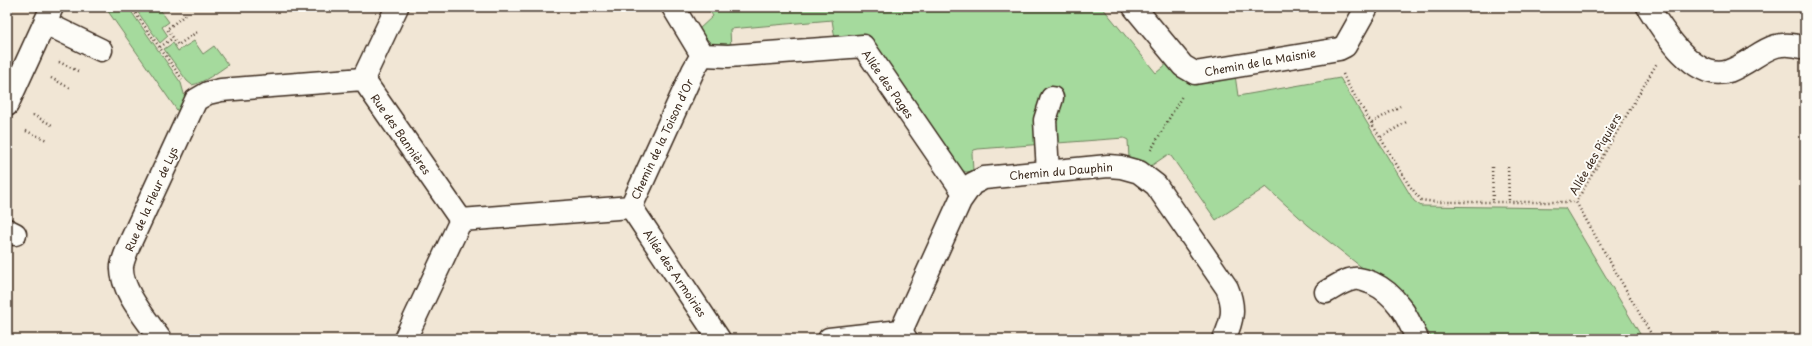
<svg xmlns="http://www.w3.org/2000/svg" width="1812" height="346" viewBox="0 0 1812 346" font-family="'Playpen Sans',sans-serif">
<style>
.green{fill:#a5da9d;stroke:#70825e}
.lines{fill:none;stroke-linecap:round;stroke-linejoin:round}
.minor-casing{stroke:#3b2a1e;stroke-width:25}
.path{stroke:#3b2a1e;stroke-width:2.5;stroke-dasharray:1 3;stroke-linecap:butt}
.minor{stroke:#fdfcf7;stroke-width:22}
.labels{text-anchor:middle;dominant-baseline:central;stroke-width:4;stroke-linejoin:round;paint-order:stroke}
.street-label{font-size:11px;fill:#3b2a1e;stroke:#fdfcf7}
</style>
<rect width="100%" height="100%" fill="#f1e6d5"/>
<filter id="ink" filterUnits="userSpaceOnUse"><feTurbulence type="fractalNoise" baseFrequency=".025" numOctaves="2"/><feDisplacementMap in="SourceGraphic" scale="8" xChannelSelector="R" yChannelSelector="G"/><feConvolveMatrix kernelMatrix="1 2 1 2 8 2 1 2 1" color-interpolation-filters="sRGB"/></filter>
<g filter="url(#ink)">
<g class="green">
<polygon points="105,7 128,7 181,83 186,101 181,116"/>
<polygon points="134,7 158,7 169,22 162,27 168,36 160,43"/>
<polygon points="707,7 1102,7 1156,73 1168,63 1235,75 1238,96 1340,78 1414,201 1421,206 1565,208 1643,339 1433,339 1407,303 1308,225 1266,187 1216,220 1171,156 1167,155 1151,166 1141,160 1129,159 1128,140 1124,138 978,149 974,150 972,153 973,171 966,172 959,169 911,104 865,35 835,39 832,20 730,29 731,49 714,46 698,30 713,16"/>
<path d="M194 41 203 54 214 46 228 65C218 72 203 83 192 85L187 81 164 49 173 43 178 51Z"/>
</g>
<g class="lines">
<defs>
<g id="minor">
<polyline points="1134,7 1183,66 1195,73 1339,49 1345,46 1367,7"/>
<path d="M1648 7C1663 31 1695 83 1729 71 1760 59 1769 36 1805 48"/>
<polyline points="45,23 101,50"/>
<polyline points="702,55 728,56 863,46 964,193"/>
<polyline points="363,79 397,7"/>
<polyline points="7,105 52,7"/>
<polyline points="1048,172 1045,120 1052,98"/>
<polyline points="631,207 719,339"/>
<polyline points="461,220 631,207 693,71 702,55 673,7"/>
<polyline points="7,230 15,234"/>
<path d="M1326 292C1335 287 1344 280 1354 279 1360 278 1366 281 1372 283 1396 294 1407 315 1417 339"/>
<path d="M901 331 960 201 972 184 984 178 1108 166 1121 167 1139 172 1156 185 1227 288C1235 307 1233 320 1224 339"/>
<path d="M160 339C147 320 120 290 122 266 123 259 127 251 129 245L196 100 208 93 221 90 363 79 461 220 405 339"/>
<polyline points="829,339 901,331 906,339"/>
</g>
</defs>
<use href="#minor" class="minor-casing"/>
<g class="path">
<polyline points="131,7 182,79"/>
<polyline points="185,15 167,29 178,45 197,32"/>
<polyline points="160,47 173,38"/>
<polyline points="59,62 80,72"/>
<polyline points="1343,74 1347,83 1409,185 1421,200 1435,202 1576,202"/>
<polyline points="51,78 72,89"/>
<polyline points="33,115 54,126"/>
<polyline points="1372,123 1400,106"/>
<polyline points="26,131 47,140"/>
<polyline points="1381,137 1408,121"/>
<polyline points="1151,150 1182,96"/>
<polyline points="1492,167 1493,202"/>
<polyline points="1508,167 1509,202"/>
<polyline points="1654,339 1576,202 1657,63"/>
</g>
<use href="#minor" class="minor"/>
</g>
</g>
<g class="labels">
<g class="street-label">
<text transform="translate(1260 62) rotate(-10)">Chemin de la Maisnie</text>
<text transform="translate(888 84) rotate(55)">Allée des Pages</text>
<text transform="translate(401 134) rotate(55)">Rue des Bannières</text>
<text transform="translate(662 139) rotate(-65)">Chemin de la Toison d'Or</text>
<text transform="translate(1595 154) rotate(-60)">Allée des Piquiers</text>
<text transform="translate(1061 171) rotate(-5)">Chemin du Dauphin</text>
<text transform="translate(151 199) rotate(-66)">Rue de la Fleur de Lys</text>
<text transform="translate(675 273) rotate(56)">Allée des Armoiries</text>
</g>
</g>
<rect width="1812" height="346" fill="none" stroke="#fdfcf7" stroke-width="24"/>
<rect x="12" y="12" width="1788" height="322" fill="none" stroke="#3b2a1e" stroke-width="1.5" filter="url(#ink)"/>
</svg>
